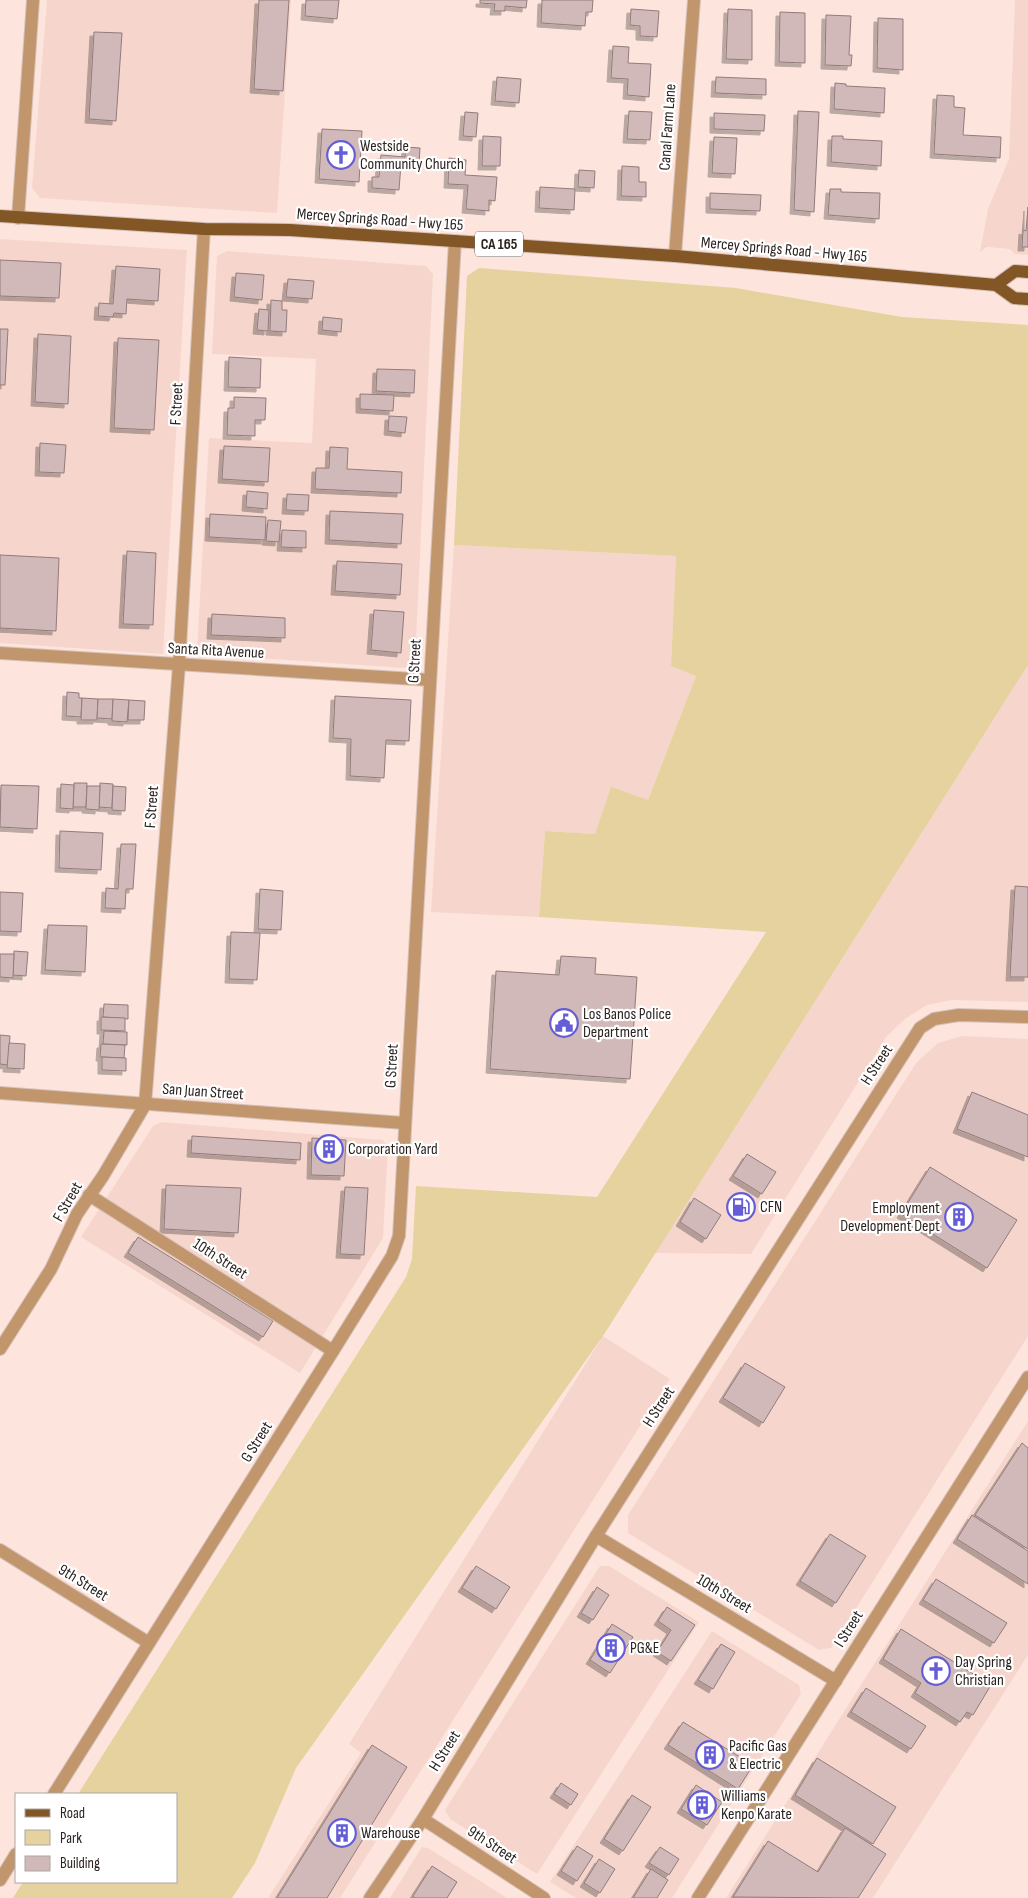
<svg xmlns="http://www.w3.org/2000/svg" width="1028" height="1898" viewBox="0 0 1028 1898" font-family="'Sofia Sans Condensed',sans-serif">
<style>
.built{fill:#f6d6cc}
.green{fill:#e5d29f}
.building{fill:#d2b9b9;stroke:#927b7b;filter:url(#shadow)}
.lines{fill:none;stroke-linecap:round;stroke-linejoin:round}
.minor-casing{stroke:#d7c2bb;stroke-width:14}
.tertiary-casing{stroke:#d7c2bb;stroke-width:14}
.primary-casing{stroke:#d7c2bb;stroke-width:14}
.minor{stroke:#c1966c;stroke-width:12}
.tertiary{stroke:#c1966c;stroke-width:12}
.primary{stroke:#835625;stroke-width:12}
.labels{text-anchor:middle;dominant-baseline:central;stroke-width:4.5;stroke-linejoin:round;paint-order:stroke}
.shield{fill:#fff;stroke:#6b6563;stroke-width:1}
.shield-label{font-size:15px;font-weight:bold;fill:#2b2320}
.street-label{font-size:16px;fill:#2b2320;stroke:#fff}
.poi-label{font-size:16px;fill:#2b2320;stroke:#fff;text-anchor:start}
</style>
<defs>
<filter id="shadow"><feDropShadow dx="-4" dy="4" stdDeviation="0" flood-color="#0004"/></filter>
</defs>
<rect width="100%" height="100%" fill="#fde5dd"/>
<g class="built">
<polygon points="47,0 291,0 277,213 40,198 32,188"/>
<polygon points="1015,0 1028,0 1028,255 1015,254 1010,249 987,247 980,252 988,209 1009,159"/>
<polygon points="0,239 187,250 163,654 0,643"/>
<polygon points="227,251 426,266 433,274 415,663 405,668 201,654 197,650 209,438 312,443 316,359 212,354 217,256"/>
<polygon points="454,545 676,556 671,666 696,676 648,800 595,834 545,831 539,917 431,912"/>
<polygon points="1028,665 1028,1002 952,1000 927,1005 905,1019 887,1036 751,1254 655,1253"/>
<polygon points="962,1036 1028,1039 1028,1336 831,1648 819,1650 628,1533 628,1515 916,1063 938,1043"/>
<polygon points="161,1122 383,1140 388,1146 383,1238 300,1373 81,1237 153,1126"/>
<polygon points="603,1336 670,1379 340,1898 268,1898 361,1753 349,1744"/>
<polygon points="1028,1421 1028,1655 873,1898 726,1898"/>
<polygon points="600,1566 609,1566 699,1622 537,1874 450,1819 445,1810"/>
<polygon points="712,1631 799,1685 801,1694 672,1898 576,1898 550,1882"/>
<polygon points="422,1847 428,1848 507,1898 390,1898"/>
</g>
<polygon class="green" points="479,268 736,288 902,317 1028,325 1028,665 603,1336 296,1768 255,1863 232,1898 13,1898 23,1882 176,1882 176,1794 78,1794 406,1277 412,1259 416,1186 597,1197 766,932 539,917 545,831 595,834 611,787 648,800 696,676 671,666 676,556 454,545 467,276"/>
<g class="building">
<polygon points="259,0 289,0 283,91 254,89"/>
<polygon points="306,0 339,0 337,19 305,16"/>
<polygon points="480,0 527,0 526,8 505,6 505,11 494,11 495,4 480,3"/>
<polygon points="542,0 593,0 592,12 586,12 585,26 541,23"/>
<polygon points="631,9 659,11 657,37 640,36 640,26 630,25"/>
<polygon points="728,9 752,10 752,60 726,59"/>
<polygon points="780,12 805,13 805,63 779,62"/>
<polygon points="826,15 851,16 849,55 852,55 851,66 825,65"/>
<polygon points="878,18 903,19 903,70 877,68"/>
<polygon points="94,32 122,33 116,121 89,119"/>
<polygon points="613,46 629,47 628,63 651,64 649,97 627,95 628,79 611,78"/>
<polygon points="497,77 521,79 519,103 495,101"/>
<polygon points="716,77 766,79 766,95 715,93"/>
<polygon points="835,83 846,84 846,86 885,88 884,113 834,109"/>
<polygon points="937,95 954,96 954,107 965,108 963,135 1001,137 1000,158 934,154"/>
<polygon points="629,111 652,112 650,140 627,139"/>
<polygon points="798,111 819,112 814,212 794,210"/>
<polygon points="465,112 478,113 476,137 463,136"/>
<polygon points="714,113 765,115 764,131 714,129"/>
<polygon points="322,129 362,131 359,182 319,179"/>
<polygon points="483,136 501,137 500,166 482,166"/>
<polygon points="832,136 843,136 843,139 882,141 881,166 831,162"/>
<polygon points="714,137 737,138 735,174 712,173"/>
<polygon points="406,147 420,148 419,165 401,164 399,190 372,188 372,177 379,177 381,155 405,157"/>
<polygon points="449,158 466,160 465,175 497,177 495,201 489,200 489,211 466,209 468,185 448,184"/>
<polygon points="622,166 639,167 639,182 646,182 646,197 621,196"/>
<polygon points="579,170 595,171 594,188 578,187"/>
<polygon points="540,187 575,189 574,210 539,208"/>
<polygon points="830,189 841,189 841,192 880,193 879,219 828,215"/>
<polygon points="710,193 761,195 760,211 710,209"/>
<polygon points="1028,207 1028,247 1022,247 1023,230 1026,231"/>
<polygon points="0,260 61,263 59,298 0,296"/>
<polygon points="116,266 160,269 158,301 127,299 126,314 114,313 113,317 98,316 99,303 113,304"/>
<polygon points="236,273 264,275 262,300 234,297"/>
<polygon points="288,279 314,281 312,299 286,297"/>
<polygon points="271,300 282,301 282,310 287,310 286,332 270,331"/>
<polygon points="259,309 269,310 268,331 257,330"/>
<polygon points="323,317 342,319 341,332 322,330"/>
<polygon points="0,329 8,329 5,385 0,385"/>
<polygon points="38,334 71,336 68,404 35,402"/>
<polygon points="118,338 159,340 154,430 114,428"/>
<polygon points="229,357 261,359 260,388 228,387"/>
<polygon points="377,369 415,370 414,393 376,391"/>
<polygon points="360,394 394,395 393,411 360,409"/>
<polygon points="234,397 266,398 265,420 255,420 255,436 227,435 228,408 234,408"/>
<polygon points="389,416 407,417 405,433 388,431"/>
<polygon points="40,443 66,445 64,473 39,472"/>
<polygon points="224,446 270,448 268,482 222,479"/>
<polygon points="330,447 348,448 347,469 402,472 401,493 315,489 316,468 329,468"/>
<polygon points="247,491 268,493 267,509 246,507"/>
<polygon points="287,494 309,495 308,511 286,510"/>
<polygon points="330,511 403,514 401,544 329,540"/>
<polygon points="210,514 266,517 265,540 209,537"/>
<polygon points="268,520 281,521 279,542 266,541"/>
<polygon points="282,530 306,531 306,548 281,547"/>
<polygon points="127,551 156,553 153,625 123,624"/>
<polygon points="0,555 59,558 56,631 0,628"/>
<polygon points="337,561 402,564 400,595 335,591"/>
<polygon points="374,610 404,612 401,653 371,650"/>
<polygon points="212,614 285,618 285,638 211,635"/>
<polygon points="67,692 79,693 79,698 82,698 81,717 66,716"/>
<polygon points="335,696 411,700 409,741 386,740 384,778 350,776 351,739 333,738"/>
<polygon points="82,698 98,699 97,720 81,720"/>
<polygon points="98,699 113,699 112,719 97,718"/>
<polygon points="113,699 129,700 127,722 112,721"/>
<polygon points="129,700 145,701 144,720 128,720"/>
<polygon points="74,783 87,783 86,807 73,807"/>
<polygon points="100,783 113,784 112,808 99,807"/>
<polygon points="61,784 74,785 73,809 60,808"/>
<polygon points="1,785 39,786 37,829 0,827"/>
<polygon points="87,786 100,786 99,810 86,809"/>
<polygon points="113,786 126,787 125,811 112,810"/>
<polygon points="60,831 103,833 101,870 59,868"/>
<polygon points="121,844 136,844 133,889 126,889 125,909 105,908 106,888 118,889"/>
<polygon points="1015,886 1028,887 1028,977 1010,977"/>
<polygon points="260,889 283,891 281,930 258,929"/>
<polygon points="0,892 23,893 21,932 0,931"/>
<polygon points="48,925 87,926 85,972 45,970"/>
<polygon points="231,932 260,933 257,980 229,979"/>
<polygon points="14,951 28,952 26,976 13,975"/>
<polygon points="0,954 14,954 13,978 0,977"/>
<polygon points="561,956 596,958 595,974 637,977 630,1079 490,1069 496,971 559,975"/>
<polygon points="104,1004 128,1005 128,1019 103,1017"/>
<polygon points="101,1017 125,1018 125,1031 101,1030"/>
<polygon points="104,1031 127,1032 127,1045 103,1044"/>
<polygon points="0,1035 10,1036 8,1065 0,1064"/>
<polygon points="9,1043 25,1044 24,1069 7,1068"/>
<polygon points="101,1044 125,1045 124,1058 100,1057"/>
<polygon points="102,1057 126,1058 126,1071 102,1070"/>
<polygon points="972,1092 1028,1115 1028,1157 957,1129"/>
<polygon points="192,1136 301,1143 300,1160 191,1153"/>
<polygon points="312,1138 346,1140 344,1176 311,1175"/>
<polygon points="747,1154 776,1172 762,1194 733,1176"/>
<polygon points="930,1167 1017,1220 987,1268 901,1214"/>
<polygon points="166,1185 241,1188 238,1233 164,1229"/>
<polygon points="345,1187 368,1188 364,1255 340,1254"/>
<polygon points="694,1198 721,1215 706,1239 680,1222"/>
<polygon points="138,1237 273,1321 263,1337 128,1253"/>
<polygon points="745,1363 785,1387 763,1423 723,1398"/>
<polygon points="1022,1443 1028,1448 1028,1549 975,1515"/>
<polygon points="972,1515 1028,1551 1028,1584 957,1539"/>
<polygon points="830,1534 866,1556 836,1603 800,1581"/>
<polygon points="476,1566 510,1587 496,1609 462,1588"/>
<polygon points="936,1579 1007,1623 994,1643 923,1600"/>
<polygon points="597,1587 609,1595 593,1620 581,1613"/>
<polygon points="667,1607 695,1625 671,1661 657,1652 671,1630 658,1621"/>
<polygon points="612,1624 633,1637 610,1673 590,1660"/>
<polygon points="901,1629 991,1685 973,1715 967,1712 960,1722 915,1693 921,1683 883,1659"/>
<polygon points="721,1644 735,1652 713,1689 698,1680"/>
<polygon points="866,1688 926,1726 911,1749 851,1712"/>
<polygon points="683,1722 753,1765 738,1789 668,1745"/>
<polygon points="372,1745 407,1767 327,1898 277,1898"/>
<polygon points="817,1758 896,1807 873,1844 795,1795"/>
<polygon points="561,1783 578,1794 571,1805 554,1794"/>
<polygon points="696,1785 722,1802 707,1825 681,1809"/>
<polygon points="632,1795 651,1807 623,1851 604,1839"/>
<polygon points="845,1828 886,1854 858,1898 733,1897 768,1841 818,1872"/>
<polygon points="577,1846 593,1856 577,1881 561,1871"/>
<polygon points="660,1847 679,1859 669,1875 649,1863"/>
<polygon points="599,1859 615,1869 600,1893 584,1883"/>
<polygon points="432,1866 457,1882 447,1898 415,1898 413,1896"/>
<polygon points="651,1869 668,1880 657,1898 633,1898"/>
</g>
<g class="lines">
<defs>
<g id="minor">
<polyline points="18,218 33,0"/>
<polyline points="675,256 694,0"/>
<polyline points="0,653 430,680"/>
<polyline points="0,1093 404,1123"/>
<polyline points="89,1195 333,1351"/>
<polyline points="0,1349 51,1269 77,1214 103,1176 145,1105 179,665 204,229"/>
<polyline points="596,1536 836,1681"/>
<polyline points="0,1550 149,1643"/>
<polyline points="54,1794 333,1351 392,1256 399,1236 455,241"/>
<polyline points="423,1819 544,1898"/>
<polyline points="0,1880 16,1854"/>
<polyline points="698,1898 1028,1377"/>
</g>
<polyline id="tertiary" points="370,1898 423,1819 596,1536 920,1028 934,1019 959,1015 1028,1017"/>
<g id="primary">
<polyline points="0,216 204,229 290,230 675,256 996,285 1014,298 1028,299"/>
<polyline points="996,285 1015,271 1028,272"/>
</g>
</defs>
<use href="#minor" class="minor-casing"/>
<use href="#tertiary" class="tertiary-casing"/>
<use href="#primary" class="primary-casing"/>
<use href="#minor" class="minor"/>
<use href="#tertiary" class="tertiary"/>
<use href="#primary" class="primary"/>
</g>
<defs>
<symbol id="church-ring" viewBox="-11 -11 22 22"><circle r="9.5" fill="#fff" stroke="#645dd6" stroke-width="1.5"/><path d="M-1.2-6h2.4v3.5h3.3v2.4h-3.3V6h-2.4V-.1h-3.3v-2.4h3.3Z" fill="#645dd6"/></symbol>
<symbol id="civic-ring" viewBox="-11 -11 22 22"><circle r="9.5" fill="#fff" stroke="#645dd6" stroke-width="1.5"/><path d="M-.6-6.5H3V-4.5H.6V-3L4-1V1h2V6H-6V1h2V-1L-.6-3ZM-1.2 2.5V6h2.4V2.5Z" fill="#645dd6"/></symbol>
<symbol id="building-ring" viewBox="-11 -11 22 22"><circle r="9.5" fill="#fff" stroke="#645dd6" stroke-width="1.5"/><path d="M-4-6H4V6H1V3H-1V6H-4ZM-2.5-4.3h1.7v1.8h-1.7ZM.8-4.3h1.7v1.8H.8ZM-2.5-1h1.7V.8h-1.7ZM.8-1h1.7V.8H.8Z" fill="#645dd6"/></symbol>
<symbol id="fuel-ring" viewBox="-11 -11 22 22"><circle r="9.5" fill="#fff" stroke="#645dd6" stroke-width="1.5"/><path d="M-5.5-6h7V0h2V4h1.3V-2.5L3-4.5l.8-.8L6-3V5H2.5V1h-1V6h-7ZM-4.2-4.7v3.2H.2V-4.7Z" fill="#645dd6"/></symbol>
</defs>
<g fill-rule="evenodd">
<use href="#church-ring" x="325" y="139" width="32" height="32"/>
<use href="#civic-ring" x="548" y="1007" width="32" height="32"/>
<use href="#building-ring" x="313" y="1133" width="32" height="32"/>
<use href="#fuel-ring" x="725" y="1191" width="32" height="32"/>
<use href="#building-ring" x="943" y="1201" width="32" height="32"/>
<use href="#building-ring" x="595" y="1632" width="32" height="32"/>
<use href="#church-ring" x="920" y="1655" width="32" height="32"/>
<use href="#building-ring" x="694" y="1739" width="32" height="32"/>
<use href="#building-ring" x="686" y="1789" width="32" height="32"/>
<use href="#building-ring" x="326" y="1817" width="32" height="32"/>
</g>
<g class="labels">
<rect class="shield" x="475" y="231.5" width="48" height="25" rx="4"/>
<g class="shield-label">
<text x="499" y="244">CA 165</text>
</g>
<g class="street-label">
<text transform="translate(668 127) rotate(-86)">Canal Farm Lane</text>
<text transform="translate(380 220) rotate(4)">Mercey Springs Road - Hwy 165</text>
<text transform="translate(784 250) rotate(5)">Mercey Springs Road - Hwy 165</text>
<text transform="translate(177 404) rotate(-87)">F Street</text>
<text transform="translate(216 651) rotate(3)">Santa Rita Avenue</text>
<text transform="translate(415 661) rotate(-87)">G Street</text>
<text transform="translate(152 807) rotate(-86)">F Street</text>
<text transform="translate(877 1065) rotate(-57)">H Street</text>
<text transform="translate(392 1066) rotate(-87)">G Street</text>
<text transform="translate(203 1092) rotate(4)">San Juan Street</text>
<text transform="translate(68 1202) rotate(-60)">F Street</text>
<text transform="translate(220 1259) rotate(33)">10th Street</text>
<text transform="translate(659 1407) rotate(-57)">H Street</text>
<text transform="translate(257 1442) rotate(-58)">G Street</text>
<text transform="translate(83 1583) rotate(32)">9th Street</text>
<text transform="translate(724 1594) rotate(31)">10th Street</text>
<text transform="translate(849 1629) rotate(-58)">I Street</text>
<text transform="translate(445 1751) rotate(-58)">H Street</text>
<text transform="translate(492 1845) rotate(33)">9th Street</text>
</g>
<g class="poi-label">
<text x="360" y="146">Westside<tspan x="360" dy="18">Community Church</tspan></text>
<text x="583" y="1014">Los Banos Police<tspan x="583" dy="18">Department</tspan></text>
<text x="348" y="1149">Corporation Yard</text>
<text x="760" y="1207">CFN</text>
<text x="940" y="1208" text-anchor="end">Employment<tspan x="940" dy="18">Development Dept</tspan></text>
<text x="630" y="1648">PG&amp;E</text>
<text x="955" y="1662">Day Spring<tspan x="955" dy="18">Christian</tspan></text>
<text x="729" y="1746">Pacific Gas<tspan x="729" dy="18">&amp; Electric</tspan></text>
<text x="721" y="1796">Williams<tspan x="721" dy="18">Kenpo Karate</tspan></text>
<text x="361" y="1833">Warehouse</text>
</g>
</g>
<rect x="15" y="1793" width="162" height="90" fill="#ffffff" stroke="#aaa7a6"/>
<rect x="25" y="1809" width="25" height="8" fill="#835625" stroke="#aaa7a6"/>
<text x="60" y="1818" font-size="15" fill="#2b2320">Road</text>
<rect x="25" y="1830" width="25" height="15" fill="#e5d29f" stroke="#aaa7a6"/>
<text x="60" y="1843" font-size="15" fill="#2b2320">Park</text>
<rect x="25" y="1856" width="25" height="15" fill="#d2b9b9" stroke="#aaa7a6"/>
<text x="60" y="1868" font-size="15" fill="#2b2320">Building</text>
</svg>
